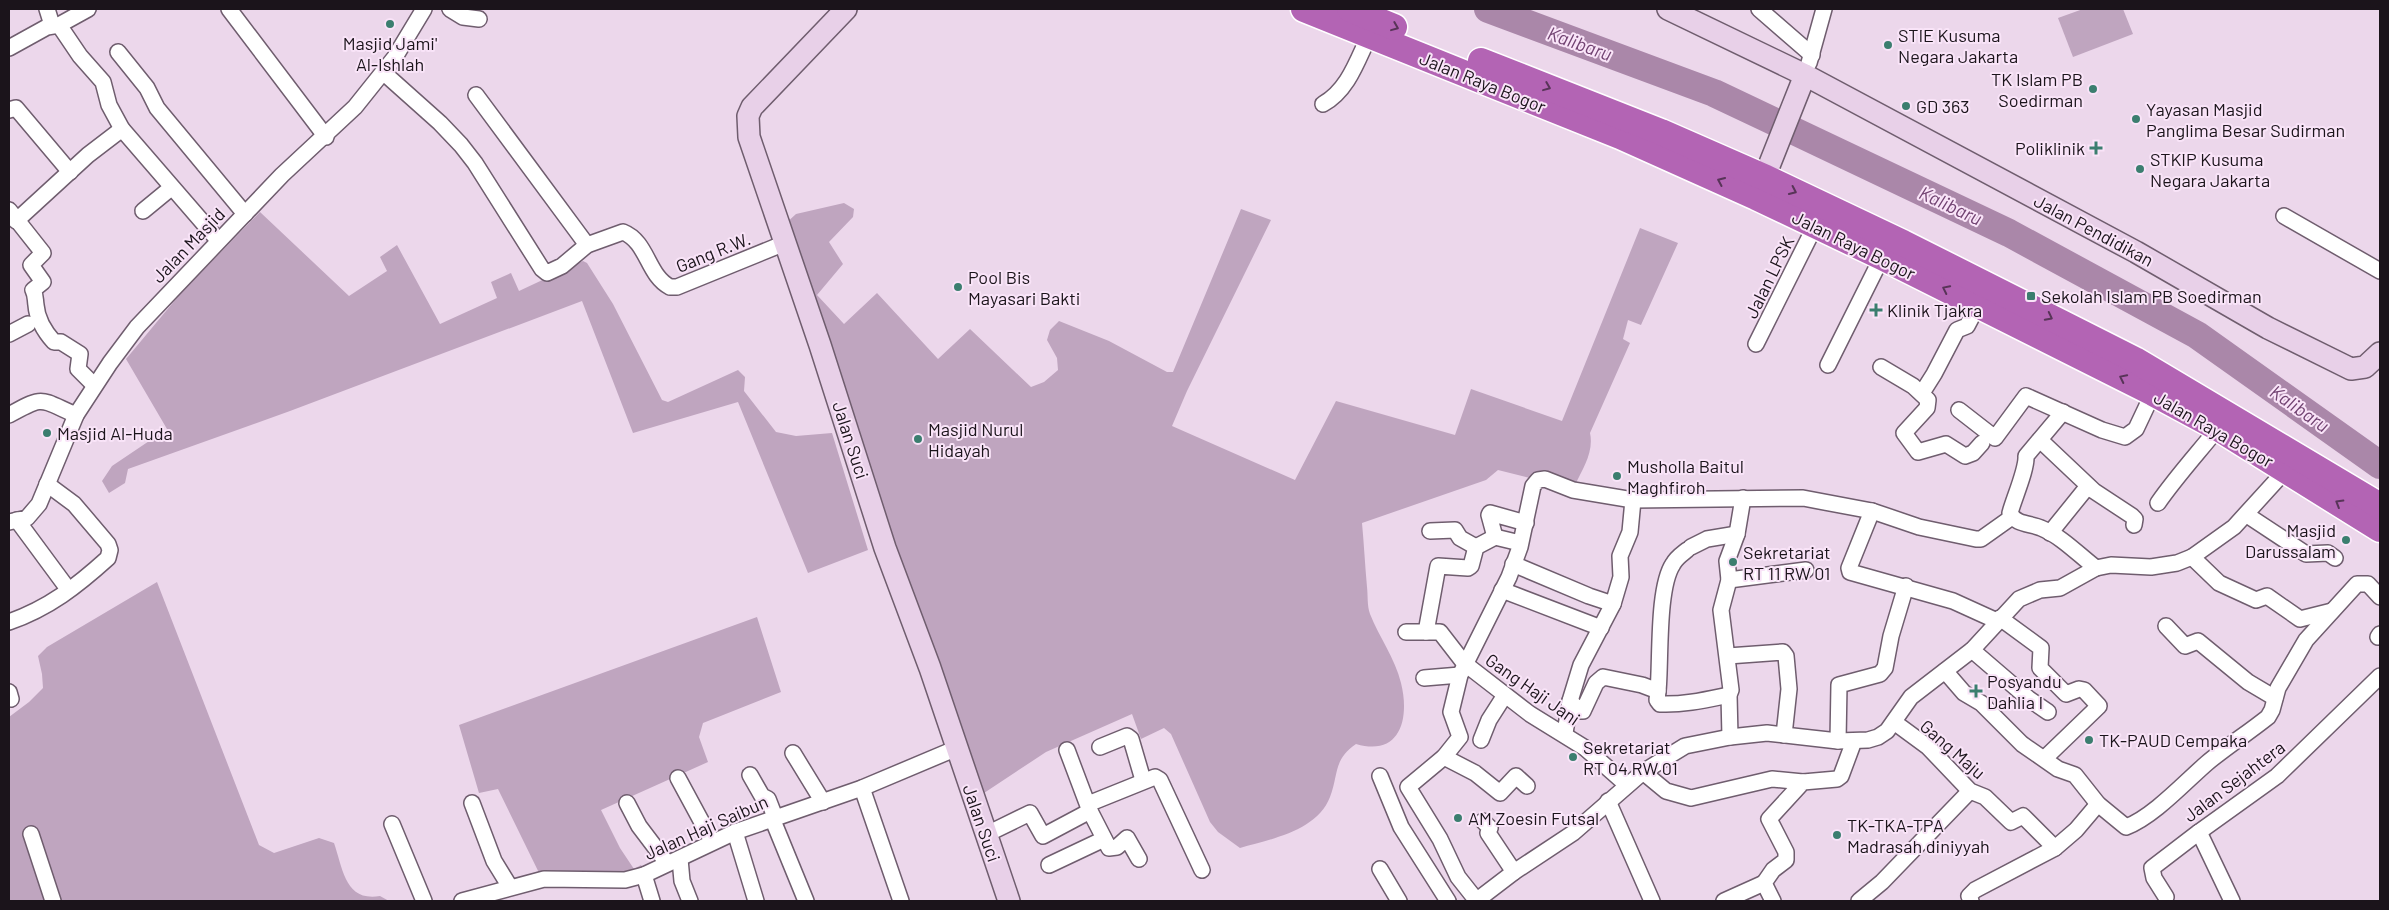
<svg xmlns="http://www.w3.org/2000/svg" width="2389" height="910" viewBox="0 0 2389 910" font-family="Barlow,sans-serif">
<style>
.green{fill:#bfa5bf}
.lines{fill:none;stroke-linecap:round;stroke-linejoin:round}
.river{stroke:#aa87a9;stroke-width:28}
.street-casing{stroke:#6f5d6e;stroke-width:18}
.secondary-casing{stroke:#6f5d6e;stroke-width:24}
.highway-casing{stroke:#fff;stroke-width:29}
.street{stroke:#fff;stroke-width:15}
.secondary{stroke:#e8d0e8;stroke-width:21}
.highway{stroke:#b364b4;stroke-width:26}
.oneway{stroke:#583458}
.poi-dot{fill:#3b7e6f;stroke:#f9e4f8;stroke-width:2}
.labels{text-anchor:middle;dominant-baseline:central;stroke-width:4;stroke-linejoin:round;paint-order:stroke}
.poi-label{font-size:18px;fill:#1b141b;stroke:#f9e4f8;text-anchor:start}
.street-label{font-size:18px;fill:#1b141b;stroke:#f9e4f8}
.water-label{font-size:19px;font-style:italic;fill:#724372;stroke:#f9e4f8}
</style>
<rect width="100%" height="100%" fill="#ecd7eb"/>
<g class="green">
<polygon points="2083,9 2123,9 2133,34 2073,57 2058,18"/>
<path d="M844 203 854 209 853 217 829 242 843 264 817 295 844 324 877 293 938 359 970 329 1031 387 1044 382 1058 370 1057 358 1047 340 1050 330 1059 321 1109 341 1167 372H1173L1241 209 1271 220 1187 391 1172 426 1295 480 1336 401 1455 435 1471 389 1562 421 1640 228 1678 243 1641 325 1628 320 1623 339 1630 343 1590 433C1594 452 1583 468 1575 485L1561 486 1498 470 1486 480 1362 523C1364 544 1365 566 1367 587 1368 595 1367 606 1370 614 1379 637 1395 658 1401 683 1410 719 1400 757 1356 744 1333 760 1339 773 1330 797 1317 831 1271 839 1240 848L1218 832 1210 822 1171 734 1164 728 1141 739 1132 714 1046 752 978 797 784 225 796 214Z"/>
<polygon points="260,212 349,296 387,271 380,257 397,245 440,324 497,298 491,282 511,273 519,291 583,261 587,263 613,304 662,400 668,402 738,370 745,377 744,391 776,432 796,436 832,433 868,550 808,573 738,402 633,433 582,301 290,411 128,469 125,483 109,493 102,481 112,466 167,429 126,359 181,293"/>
<path d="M157 582 259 845 274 853 319 838 334 843C343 869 345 902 380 896L389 901H9V717L29 702 43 688 42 674 38 656 47 647Z"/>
<polygon points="757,617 781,692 703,723 699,737 708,762 601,810 620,848 634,869 641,865 649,876 543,881 498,789 479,793 459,725"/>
</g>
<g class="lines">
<polyline class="river" points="1488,9 1714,93 2009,233 2197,335 2380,465"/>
<defs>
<g id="street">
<polyline points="47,9 52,25"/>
<polyline points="229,9 326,137"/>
<polyline points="450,9 463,17 479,19"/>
<polyline points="1759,9 1812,55"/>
<polyline points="59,25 80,56 103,82 109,105 122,129 218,240"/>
<polyline points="9,48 47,27 59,25 88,9"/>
<polyline points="118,52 147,88 157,108 245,214"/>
<polyline points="1809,63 1824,9"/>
<path d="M384 73 440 123 461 145 475 163 542 269 547 273 562 266 587 245 623 232C648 242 647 275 670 287H677L785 243"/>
<polyline points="476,95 587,245"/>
<path d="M1323 104C1348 90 1357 61 1369 36"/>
<polyline points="9,110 16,108 70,172"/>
<path d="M9 210 43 253 31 265 43 282 33 290C36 296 35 299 36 305 37 319 45 332 54 342H61L80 354 78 369 94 385"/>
<polyline points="143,211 171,188"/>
<polyline points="2284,216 2380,271"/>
<polyline points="16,221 88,155 122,129"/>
<polyline points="9,334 28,324"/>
<polyline points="1756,344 1815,226"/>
<polyline points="1828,365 1882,257"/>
<polyline points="1881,367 1913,386 1928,400 1927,408 1904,433 1918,452 1946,444 1965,456 1973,453 1982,443"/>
<polyline points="1922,393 1934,374 1957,330 1967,326 1978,305"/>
<polyline points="1959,410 1995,438 2026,396 2102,430 2125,437 2136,429 2153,393"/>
<path d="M2063 412 2026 456C2027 469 2014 498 2010 513 2016 525 2030 523 2041 528 2061 536 2079 555 2096 568"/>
<path d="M9 415C45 395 39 399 76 415"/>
<polyline points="2040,440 2094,491 2132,516 2135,519 2134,525"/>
<path d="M2158 503C2176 477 2198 453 2218 428"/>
<polyline points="1872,511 1849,568 1850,572 1953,601 1997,621"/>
<polyline points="2247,515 2306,554 2328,553 2335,558"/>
<polyline points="17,520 68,589"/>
<polyline points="9,522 27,518 39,504 76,415 110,363 137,327 282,175 355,107 395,57 424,9"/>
<polyline points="1430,531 1455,530 1460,538 1476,547"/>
<polyline points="2050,533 2088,486"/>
<polyline points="1495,537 1489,515 1490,513 1526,523"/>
<polyline points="1691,547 1707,539 1737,534"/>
<polyline points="2192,557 2219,583 2256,600 2267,596 2300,619 2332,611"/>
<polyline points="1513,564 1589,596 1613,604"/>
<polyline points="1729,580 1806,570"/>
<polyline points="1502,590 1601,628"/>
<polyline points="2000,618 2041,648 2040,668 2066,694 2079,689 2084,690 2099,706 2045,758"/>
<path d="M9 622C49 608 77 586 108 558L110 550 108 544 74 504 47 484"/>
<polyline points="2166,626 2185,646 2198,641 2248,682 2275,698"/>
<polyline points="1406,632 1440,632 1464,663 1530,714 1585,748 1627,785"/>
<polyline points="1426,632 1438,566 1468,568 1471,566 1476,547 1495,537 1520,543"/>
<polyline points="2378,637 2380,634"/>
<polyline points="1972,650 2029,699 2048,712"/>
<polyline points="1728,656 1783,652 1786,656 1789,689 1784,735"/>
<path d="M1945 671 1964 693 1981 703 2022 744 2058 769 2075 775 2098 804 2126 827C2153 817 2185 782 2207 763 2226 747 2248 733 2268 717L2272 710 2278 688 2306 640 2357 584H2368L2380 597"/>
<polyline points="1424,678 1460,675"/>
<path d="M1658 691 1657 700 1660 704C1684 705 1705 700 1729 695"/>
<polyline points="9,692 11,699"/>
<path d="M1570 701 1580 711H1583L1596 683 1603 677 1642 685 1658 691C1661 660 1657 588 1673 564 1676 558 1682 554 1687 550"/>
<polyline points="1894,722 1928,747 1970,791 1985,797 2011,822 2023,816 2055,848"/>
<polyline points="1565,733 1570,701 1581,665 1613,604 1621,577 1620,556 1630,532 1633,500"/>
<polyline points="1730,737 1729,695 1731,690 1721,610 1729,580 1727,561 1737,534 1743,498"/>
<polyline points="1481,740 1489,720 1505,695"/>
<polyline points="1838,741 1839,685 1880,674 1885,668 1891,636 1906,586"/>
<polyline points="1100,747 1127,736 1131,739 1143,780"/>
<polyline points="1067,750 1090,811 1109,848 1117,847 1127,838 1139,859"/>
<polyline points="793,753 823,802"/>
<polyline points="1444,757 1475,773 1500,793 1516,776 1527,786"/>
<polyline points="1643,772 1666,791 1691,798 1772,779 1803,782"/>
<polyline points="750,775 762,796 768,799 775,817"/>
<polyline points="1380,776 1401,827 1448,901"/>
<polyline points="678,778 712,841"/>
<polyline points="862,788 901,901"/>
<polyline points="1608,801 1652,901"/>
<polyline points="472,803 494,861 510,887"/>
<polyline points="627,803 639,826 667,863"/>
<polyline points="1088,804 1155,777 1160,780 1202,870"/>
<polyline points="772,818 806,901"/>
<polyline points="1483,821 1490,828 1488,833 1514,872"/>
<polyline points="392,824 424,901"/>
<polyline points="735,832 756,901"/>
<polyline points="2199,832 2232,901"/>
<polyline points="31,834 53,901"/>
<polyline points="987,834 1030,813 1043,836 1090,811"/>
<polyline points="680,859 682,881 690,901"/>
<polyline points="1049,865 1104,839"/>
<polyline points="1380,869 1399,901"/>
<polyline points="644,875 652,901"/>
<polyline points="2166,897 2154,878 2152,868 2199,832 2277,776 2380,676"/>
<polyline points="462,901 544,879 625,880 644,875 735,832 862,788 957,748"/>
<polyline points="1476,901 1514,872 1573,833 1643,772 1685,746 1730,737 1767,733 1838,741 1868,740 1878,737 1887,731 1911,697 1972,650 2019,599 2040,590 2060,588 2096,568 2111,565 2151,567 2177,563 2192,557 2234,527 2285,471"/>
<polyline points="1477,901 1458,877 1440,839 1408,787 1444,757 1460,737 1451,712 1460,675 1509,577 1520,547 1533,486 1538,480 1545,479 1573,490 1633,500 1803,498 1872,511 1919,527 1976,539 1981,539 2012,517"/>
<polyline points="1724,901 1764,883"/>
<polyline points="1773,901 1764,883 1773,870 1786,860 1786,852 1769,819 1803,782 1837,779 1841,776 1854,741"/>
<polyline points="1859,901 1882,882 1970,791"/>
<polyline points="1971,901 1969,896 1975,890 2055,848 2076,830 2098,804"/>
</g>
<g id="secondary">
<polyline points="846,9 752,107 748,116 749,137 820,345 885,548 930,668 1009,901"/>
<polyline points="1668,9 1805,75 2136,252 2268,328 2351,369 2365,367 2380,353"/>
<polyline points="1759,191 1805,75"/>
</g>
<g id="highway">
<polyline points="1304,9 1620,136 1756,197 1882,257 2153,393 2218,428 2380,529"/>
<polyline points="1350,9 1394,27"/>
<polyline points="1481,61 1661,132 1766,178 1903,243 2135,360 2380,506"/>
</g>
</defs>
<use href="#street" class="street-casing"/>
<use href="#secondary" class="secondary-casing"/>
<use href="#highway" class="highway-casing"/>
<use href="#street" class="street"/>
<use href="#secondary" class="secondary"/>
<use href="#highway" class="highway"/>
</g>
<defs><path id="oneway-chevron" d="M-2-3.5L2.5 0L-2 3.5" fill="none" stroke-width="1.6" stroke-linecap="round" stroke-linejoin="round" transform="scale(1.25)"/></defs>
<g class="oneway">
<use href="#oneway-chevron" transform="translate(1395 27) rotate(22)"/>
<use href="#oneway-chevron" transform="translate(1547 87) rotate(22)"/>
<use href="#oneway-chevron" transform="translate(1721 181) rotate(-156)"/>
<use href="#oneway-chevron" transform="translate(1793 191) rotate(25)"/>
<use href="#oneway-chevron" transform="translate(1946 289) rotate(-154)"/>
<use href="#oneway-chevron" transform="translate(2049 317) rotate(27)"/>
<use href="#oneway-chevron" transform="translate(2123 378) rotate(-154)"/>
<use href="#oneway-chevron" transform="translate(2339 503) rotate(-149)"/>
</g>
<g class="poi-dot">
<circle cx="390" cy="24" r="5"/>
<circle cx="1888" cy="45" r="5"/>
<circle cx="2093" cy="89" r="5"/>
<circle cx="1906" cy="106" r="5"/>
<circle cx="2136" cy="119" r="5"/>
<path d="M2093.5 140.5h5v5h5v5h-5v5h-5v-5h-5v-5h5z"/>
<circle cx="2140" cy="169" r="5"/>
<circle cx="958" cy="287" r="5"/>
<rect x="2026" y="291" width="10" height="10" rx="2.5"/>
<path d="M1873.5 302.5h5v5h5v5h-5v5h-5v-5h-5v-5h5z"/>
<circle cx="47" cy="433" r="5"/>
<circle cx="918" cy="439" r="5"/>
<circle cx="1617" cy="476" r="5"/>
<circle cx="2346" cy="540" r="5"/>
<circle cx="1733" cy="562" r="5"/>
<path d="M1973.5 683.5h5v5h5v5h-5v5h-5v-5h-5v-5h5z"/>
<circle cx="2089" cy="740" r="5"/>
<circle cx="1573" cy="757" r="5"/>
<circle cx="1458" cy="818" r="5"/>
<circle cx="1837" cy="835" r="5"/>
</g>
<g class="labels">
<g class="poi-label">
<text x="1898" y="35">STIE Kusuma<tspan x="1898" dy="21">Negara Jakarta</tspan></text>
<text x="390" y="43" text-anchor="middle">Masjid Jami'<tspan x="390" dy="21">Al-Ishlah</tspan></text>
<text x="2083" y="79" text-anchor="end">TK Islam PB<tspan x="2083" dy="21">Soedirman</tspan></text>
<text x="1916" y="106">GD 363</text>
<text x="2146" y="109">Yayasan Masjid<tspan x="2146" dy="21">Panglima Besar Sudirman</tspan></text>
<text x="2085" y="148" text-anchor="end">Poliklinik</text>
<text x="2150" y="159">STKIP Kusuma<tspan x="2150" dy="21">Negara Jakarta</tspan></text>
<text x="968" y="277">Pool Bis<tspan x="968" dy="21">Mayasari Bakti</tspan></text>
<text x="2041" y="296">Sekolah Islam PB Soedirman</text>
<text x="1887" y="310">Klinik Tjakra</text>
<text x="928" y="429">Masjid Nurul<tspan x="928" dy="21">Hidayah</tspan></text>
<text x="57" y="433">Masjid Al-Huda</text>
<text x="1627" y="466">Musholla Baitul<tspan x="1627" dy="21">Maghfiroh</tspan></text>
<text x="2336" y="530" text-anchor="end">Masjid<tspan x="2336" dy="21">Darussalam</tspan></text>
<text x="1743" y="552">Sekretariat<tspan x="1743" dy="21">RT 11 RW 01</tspan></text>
<text x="1987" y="681">Posyandu<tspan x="1987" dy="21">Dahlia I</tspan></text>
<text x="2099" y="740">TK-PAUD Cempaka</text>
<text x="1583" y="747">Sekretariat<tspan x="1583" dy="21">RT 04 RW 01</tspan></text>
<text x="1468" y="818">AM Zoesin Futsal</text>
<text x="1847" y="825">TK-TKA-TPA<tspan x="1847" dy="21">Madrasah diniyyah</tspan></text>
</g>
<g class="street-label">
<text transform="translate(1483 82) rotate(22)">Jalan Raya Bogor</text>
<text transform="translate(2094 230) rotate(28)">Jalan Pendidikan</text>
<text transform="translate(188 245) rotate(-46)">Jalan Masjid</text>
<text transform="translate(1854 245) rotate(26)">Jalan Raya Bogor</text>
<text transform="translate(713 252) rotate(-22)">Gang R.W.</text>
<text transform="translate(1769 277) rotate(-64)">Jalan LPSK</text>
<text transform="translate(2214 429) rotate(30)">Jalan Raya Bogor</text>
<text transform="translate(851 440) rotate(72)">Jalan Suci</text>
<text transform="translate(1533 689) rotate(35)">Gang Haji Jani</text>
<text transform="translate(1953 749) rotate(41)">Gang Maju</text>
<text transform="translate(2234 781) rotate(-37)">Jalan Sejahtera</text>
<text transform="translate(982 823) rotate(71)">Jalan Suci</text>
<text transform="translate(706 827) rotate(-24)">Jalan Haji Saibun</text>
</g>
<g class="water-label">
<text transform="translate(1580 43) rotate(20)">Kalibaru</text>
<text transform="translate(1951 205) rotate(25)">Kalibaru</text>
<text transform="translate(2300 408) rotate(35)">Kalibaru</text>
</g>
</g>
<rect width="2389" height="910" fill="none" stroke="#1b141b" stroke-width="20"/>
</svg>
